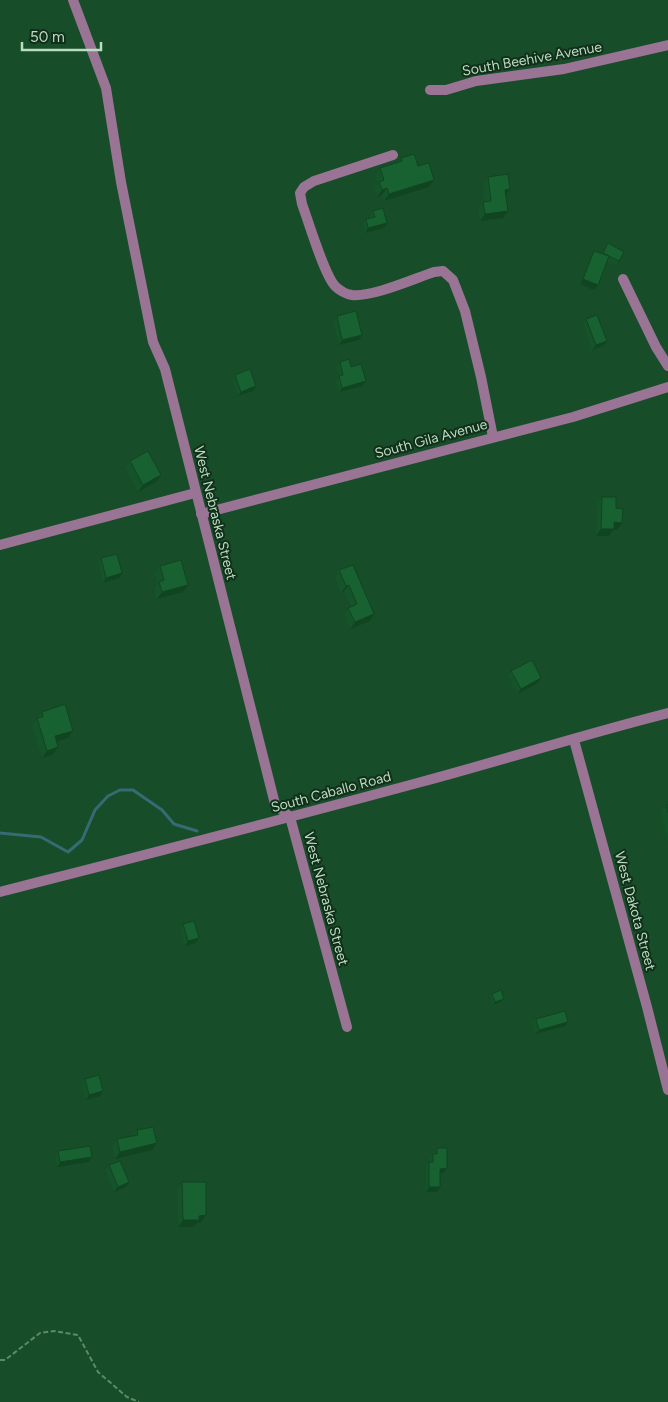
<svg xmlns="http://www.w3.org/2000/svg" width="668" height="1402" viewBox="0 0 668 1402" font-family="Figtree,sans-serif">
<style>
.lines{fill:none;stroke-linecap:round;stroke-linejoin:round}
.stream{stroke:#356b74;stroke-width:3}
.path{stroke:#5d8a69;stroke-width:2;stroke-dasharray:5 2.5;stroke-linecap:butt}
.minor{stroke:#997495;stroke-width:10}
.wall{fill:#15542a}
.shaded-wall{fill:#114522}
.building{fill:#186231;stroke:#114522}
.labels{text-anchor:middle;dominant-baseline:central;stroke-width:4;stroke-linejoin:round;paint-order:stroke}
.street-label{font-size:14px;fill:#baddc0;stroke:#112f1a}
</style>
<rect width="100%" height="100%" fill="#174d28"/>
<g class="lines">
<polyline class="stream" points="0,833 41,837 68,852 82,840 95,810 108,796 120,790 133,790 162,810 174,824 197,831"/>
<polyline class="path" points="0,1360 5,1360 40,1333 54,1331 78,1335 98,1372 127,1397 139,1402"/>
<g class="minor">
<polyline points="73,0 106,88 121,182 153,342 165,369 275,804 290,817 347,1027"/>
<polyline points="430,90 446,90 476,81 564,69 668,45"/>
<path d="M393 155 314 181 304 187 300 193 302 204C309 223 324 274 335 286 340 291 346 294 352 295 373 297 413 279 434 272L443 271 453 280 465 311 481 377 493 437"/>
<polyline points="623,279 656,347 668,366"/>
<polyline points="201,514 573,417 668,387"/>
<polyline points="0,545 195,493"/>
<polyline points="574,740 647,1007 668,1090"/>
<path d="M0 892C140 856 281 820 421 782 503 760 585 734 668 713"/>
</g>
</g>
<g class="wall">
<polygon points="401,158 418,166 434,180 429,187 384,201 382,195 377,197 374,189 378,184 375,175 380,168 397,163"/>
<polygon points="488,177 506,195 508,211 503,218 480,221 478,209 483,202 485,202 483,184"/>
<polygon points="373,211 387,223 384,228 365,233 363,224 366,219 370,218 370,215"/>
<polygon points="608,243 619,261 615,266 607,261 598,285 594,290 580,284 591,256 594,251 602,254"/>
<polygon points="337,316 362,335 359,340 339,345 333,321"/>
<polygon points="586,319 603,346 592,350 583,324"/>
<polygon points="340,362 351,367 366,381 362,386 339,392 336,381 339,376 336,367"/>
<polygon points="235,375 253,391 238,396 232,380"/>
<polygon points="130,461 161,475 156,482 138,492 125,468"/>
<polygon points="602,497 616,508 617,530 613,530 609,536 596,536 597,504"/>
<polygon points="101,558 119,578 103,583 98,563"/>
<polygon points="353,565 370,621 350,629 344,614 348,608 351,607 344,591 341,593 335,577 339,570"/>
<polygon points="160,566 183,592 157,599 154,589 158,583 155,573"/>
<polygon points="511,671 541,678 538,683 517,694 508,676"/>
<polygon points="42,712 68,738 57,741 53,754 42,758 32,726"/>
<polygon points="668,804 668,842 661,812 666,805"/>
<polygon points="183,924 196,943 185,946 180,929"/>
<polygon points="492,994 504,999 502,1001 493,1005 490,996"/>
<polygon points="536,1019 565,1026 535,1034 533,1024"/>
<polygon points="85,1079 100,1096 86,1100 81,1084"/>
<polygon points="137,1130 152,1150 115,1159 112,1147 117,1139 133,1136"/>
<polygon points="437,1148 447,1168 444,1173 440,1173 440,1187 437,1192 426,1192 426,1166 429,1162 430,1162 430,1159 433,1154 434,1154"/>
<polygon points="58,1151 89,1162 57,1167 55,1156"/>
<polygon points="109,1165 126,1187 114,1192 105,1170"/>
<polygon points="182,1182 206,1215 201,1222 197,1223 194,1227 178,1227 177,1189"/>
</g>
<g class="shaded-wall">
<polygon points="434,180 429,187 384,201 389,194"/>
<polygon points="387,188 382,195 377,197 382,190"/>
<polygon points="510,189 505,196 505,190"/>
<polygon points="508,211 503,218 480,221 485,214"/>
<polygon points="387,223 384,228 365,233 368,228"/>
<polygon points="583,279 598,285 594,290 580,284"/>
<polygon points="362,335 359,340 339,345 342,340"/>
<polygon points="607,341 603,346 592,350 596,345"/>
<polygon points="366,381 362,386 339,392 342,388"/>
<polygon points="256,386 253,391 238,396 241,392"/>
<polygon points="161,475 156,482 138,492 143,485"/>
<polygon points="614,522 622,523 617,530 613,530 609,536 596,536 601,529"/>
<polygon points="122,573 119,578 103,583 106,578"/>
<polygon points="188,585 183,592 157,599 162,592"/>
<polygon points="349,585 344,591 341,593 346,586"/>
<polygon points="374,614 370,621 350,629 355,622"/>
<polygon points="541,678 538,683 517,694 521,689"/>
<polygon points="73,731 68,738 50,743 55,736"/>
<polygon points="58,747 53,754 42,758 47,751"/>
<polygon points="199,938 196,943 185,946 188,941"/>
<polygon points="504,999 502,1001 493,1005 495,1002"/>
<polygon points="568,1022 565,1026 535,1034 539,1030"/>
<polygon points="103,1091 100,1096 86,1100 89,1095"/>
<polygon points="157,1143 152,1150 115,1159 120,1152"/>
<polygon points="92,1157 89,1162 57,1167 60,1162"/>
<polygon points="447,1168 444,1173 437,1173 440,1169"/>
<polygon points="129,1182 126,1187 114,1192 118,1187"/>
<polygon points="429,1187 440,1187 437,1192 426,1192"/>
<polygon points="206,1215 201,1222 197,1223 194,1227 178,1227 183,1220 199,1216"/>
</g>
<g class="building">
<polygon points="414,154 418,166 429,163 434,180 389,194 387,188 382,190 379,182 384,180 380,168 402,161 401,158"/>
<polygon points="508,174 510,189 505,190 508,211 485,214 483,202 491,201 488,177"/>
<polygon points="383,208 387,223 368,228 366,219 375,217 373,211"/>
<polygon points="608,243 624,252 619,261 603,253"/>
<polygon points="594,251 609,256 598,285 583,279"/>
<polygon points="356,311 362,335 342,340 337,316"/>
<polygon points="597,315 607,341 596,345 586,319"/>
<polygon points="349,359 351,367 361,364 366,381 342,388 339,376 343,375 340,362"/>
<polygon points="250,369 256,386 241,392 235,375"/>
<polygon points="148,451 161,475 143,485 130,461"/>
<polygon points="602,497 616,497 616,508 623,509 622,523 614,522 614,529 601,529"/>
<polygon points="117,554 122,573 106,578 101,558"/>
<polygon points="181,560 188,585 162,592 159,582 164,580 160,566"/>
<polygon points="353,565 374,614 355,622 348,608 357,604 349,585 346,586 339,570"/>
<polygon points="532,660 541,678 521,689 511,671"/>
<polygon points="65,704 73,731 55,736 58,747 47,751 37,718 43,717 42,712"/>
<polygon points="668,804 668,813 666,805"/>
<polygon points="194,921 199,938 188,941 183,924"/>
<polygon points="501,990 504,999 495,1002 492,994"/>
<polygon points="565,1011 568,1022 539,1030 536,1019"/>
<polygon points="99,1075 103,1091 89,1095 85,1079"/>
<polygon points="153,1127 157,1143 120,1152 117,1139 138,1135 137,1130"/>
<polygon points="90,1146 92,1157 60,1162 58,1151"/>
<polygon points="437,1148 447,1148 447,1168 440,1169 440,1187 429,1187 429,1162 433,1162 433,1154 437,1154"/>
<polygon points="120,1161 129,1182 118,1187 109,1165"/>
<polygon points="182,1182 206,1182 206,1215 199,1216 199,1220 183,1220"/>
</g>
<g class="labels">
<g class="street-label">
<text transform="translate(532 59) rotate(-10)">South Beehive Avenue</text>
<text transform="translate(431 439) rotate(-15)">South Gila Avenue</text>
<text transform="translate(215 513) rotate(76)">West Nebraska Street</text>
<text transform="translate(331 792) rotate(-15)">South Caballo Road</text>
<text transform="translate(326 899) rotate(75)">West Nebraska Street</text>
<text transform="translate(635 911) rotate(75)">West Dakota Street</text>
</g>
</g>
<path d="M22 42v8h79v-8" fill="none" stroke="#baddc0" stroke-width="2.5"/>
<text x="30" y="42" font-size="15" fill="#baddc0" stroke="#112f1a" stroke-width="4" paint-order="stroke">50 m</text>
</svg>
